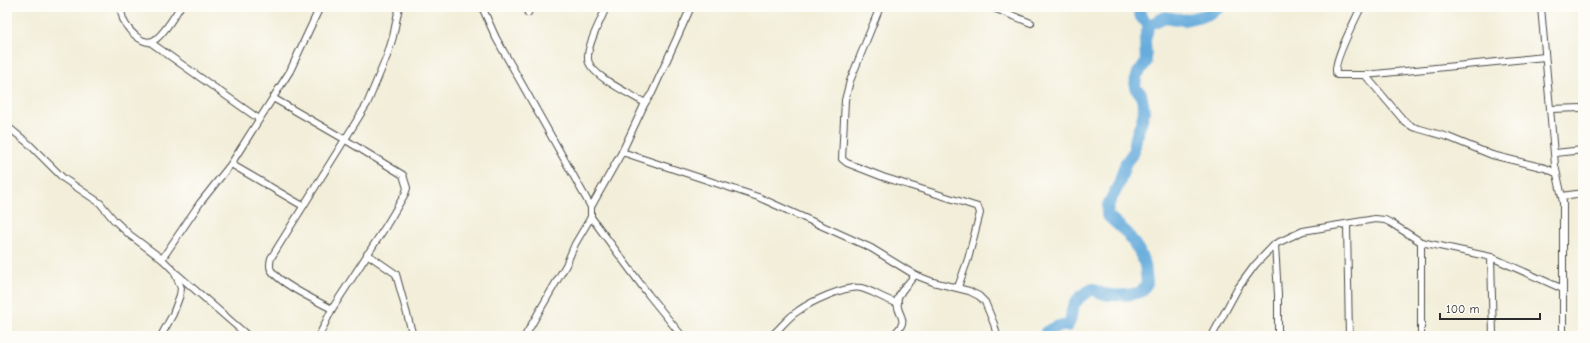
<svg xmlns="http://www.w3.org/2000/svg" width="1590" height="343" viewBox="0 0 1590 343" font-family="'Comic Neue',sans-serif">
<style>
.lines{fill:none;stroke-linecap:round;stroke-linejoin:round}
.river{stroke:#66acdc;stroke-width:12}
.minor-casing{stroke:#494845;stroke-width:8}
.minor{stroke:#fff;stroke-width:6}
</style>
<rect width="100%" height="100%" fill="#fdfcf7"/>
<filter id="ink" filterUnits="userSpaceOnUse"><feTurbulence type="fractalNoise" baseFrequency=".025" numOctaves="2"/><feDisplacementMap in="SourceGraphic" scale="8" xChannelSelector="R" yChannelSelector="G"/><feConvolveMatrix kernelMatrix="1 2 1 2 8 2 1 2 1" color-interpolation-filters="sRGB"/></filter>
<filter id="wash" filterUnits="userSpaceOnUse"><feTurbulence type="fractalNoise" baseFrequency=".012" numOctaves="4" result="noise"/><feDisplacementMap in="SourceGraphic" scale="16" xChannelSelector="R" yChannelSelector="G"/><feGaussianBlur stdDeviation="0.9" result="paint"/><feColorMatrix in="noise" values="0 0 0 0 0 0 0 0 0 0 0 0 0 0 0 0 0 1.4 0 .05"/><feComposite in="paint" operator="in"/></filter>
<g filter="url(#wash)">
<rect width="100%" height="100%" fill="#f2eed9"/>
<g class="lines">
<g class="river">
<polyline points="1138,7 1141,17 1149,25"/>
<path d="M1046 336V332L1059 326H1067C1072 321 1071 316 1072 310 1075 300 1084 293 1093 289 1106 298 1125 296 1141 292L1147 283 1145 265 1139 251 1127 233 1107 215 1108 205 1119 184 1126 162 1134 152V143L1141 123 1144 112 1143 103 1141 94 1135 88 1136 76 1146 62 1145 39 1149 25 1165 17 1184 20 1210 14 1220 7"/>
</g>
</g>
</g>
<g filter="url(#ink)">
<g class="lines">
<defs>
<g id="minor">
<path d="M120 7C121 11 122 15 123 19 127 29 144 49 156 39 165 32 174 17 180 7"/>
<polyline points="482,7 496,38 591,207"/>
<path d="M606 7C601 21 587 44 588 59 589 75 632 95 645 103"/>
<polyline points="880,7 850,81 845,100 842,159 847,163 883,177 978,207 980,213 968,259 958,287"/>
<polyline points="991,7 1031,23"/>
<path d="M1361 7C1356 19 1330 66 1337 75H1365L1545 57"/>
<polyline points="1541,7 1555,165 1563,202 1563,336"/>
<polyline points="528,13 531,7"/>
<polyline points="150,42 259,119"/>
<polyline points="1365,75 1405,122 1413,127 1448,137 1492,155 1545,168 1556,173"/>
<polyline points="273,98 344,139 403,175 407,188 405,194 386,226 332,309 319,336"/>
<polyline points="1550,109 1583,108"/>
<polyline points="7,126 29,144 63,178 100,203 114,220 130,235 162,259 174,271 181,288 180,295 173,314 161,336"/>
<polyline points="622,152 758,197 871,248 915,275 933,282 969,291 979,296 985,302 994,324 997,336"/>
<polyline points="1555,153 1583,150"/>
<polyline points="231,164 303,206"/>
<polyline points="1562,196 1583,193"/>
<polyline points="591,217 648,294 682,336"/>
<polyline points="1347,225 1349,336"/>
<polyline points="1275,244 1278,295 1278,336"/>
<polyline points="367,254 396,274 413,336"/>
<polyline points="1491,257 1493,336"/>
<polyline points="162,259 200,203 231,164 290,71 320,7"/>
<polyline points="177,274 248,336"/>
<path d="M332 309C317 301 280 284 271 270 269 266 270 262 271 258L367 104 387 56 393 37 399 7"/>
<polyline points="525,336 566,265 575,244 591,217 591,207 622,152 645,103 652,93 691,7"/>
<path d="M771 336C781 328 787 318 798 311 810 302 846 285 861 288 874 291 884 300 898 303"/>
<path d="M891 336C915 318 893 316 898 298 901 289 910 282 915 275"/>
<polyline points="1213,336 1214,332 1238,288 1255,265 1275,244 1303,231 1375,219 1385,220 1391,223 1421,242 1491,257 1563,289"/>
<polyline points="1421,336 1421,242"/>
</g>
</defs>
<use href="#minor" class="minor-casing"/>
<use href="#minor" class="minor"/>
</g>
</g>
<rect width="1590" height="343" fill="none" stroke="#fdfcf7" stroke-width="24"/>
<path d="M1440 313v6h100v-6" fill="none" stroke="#2b2b2b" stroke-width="2"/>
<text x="1446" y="313" font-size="12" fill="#2b2b2b" stroke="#fdfcf7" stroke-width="3" paint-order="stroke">100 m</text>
</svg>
